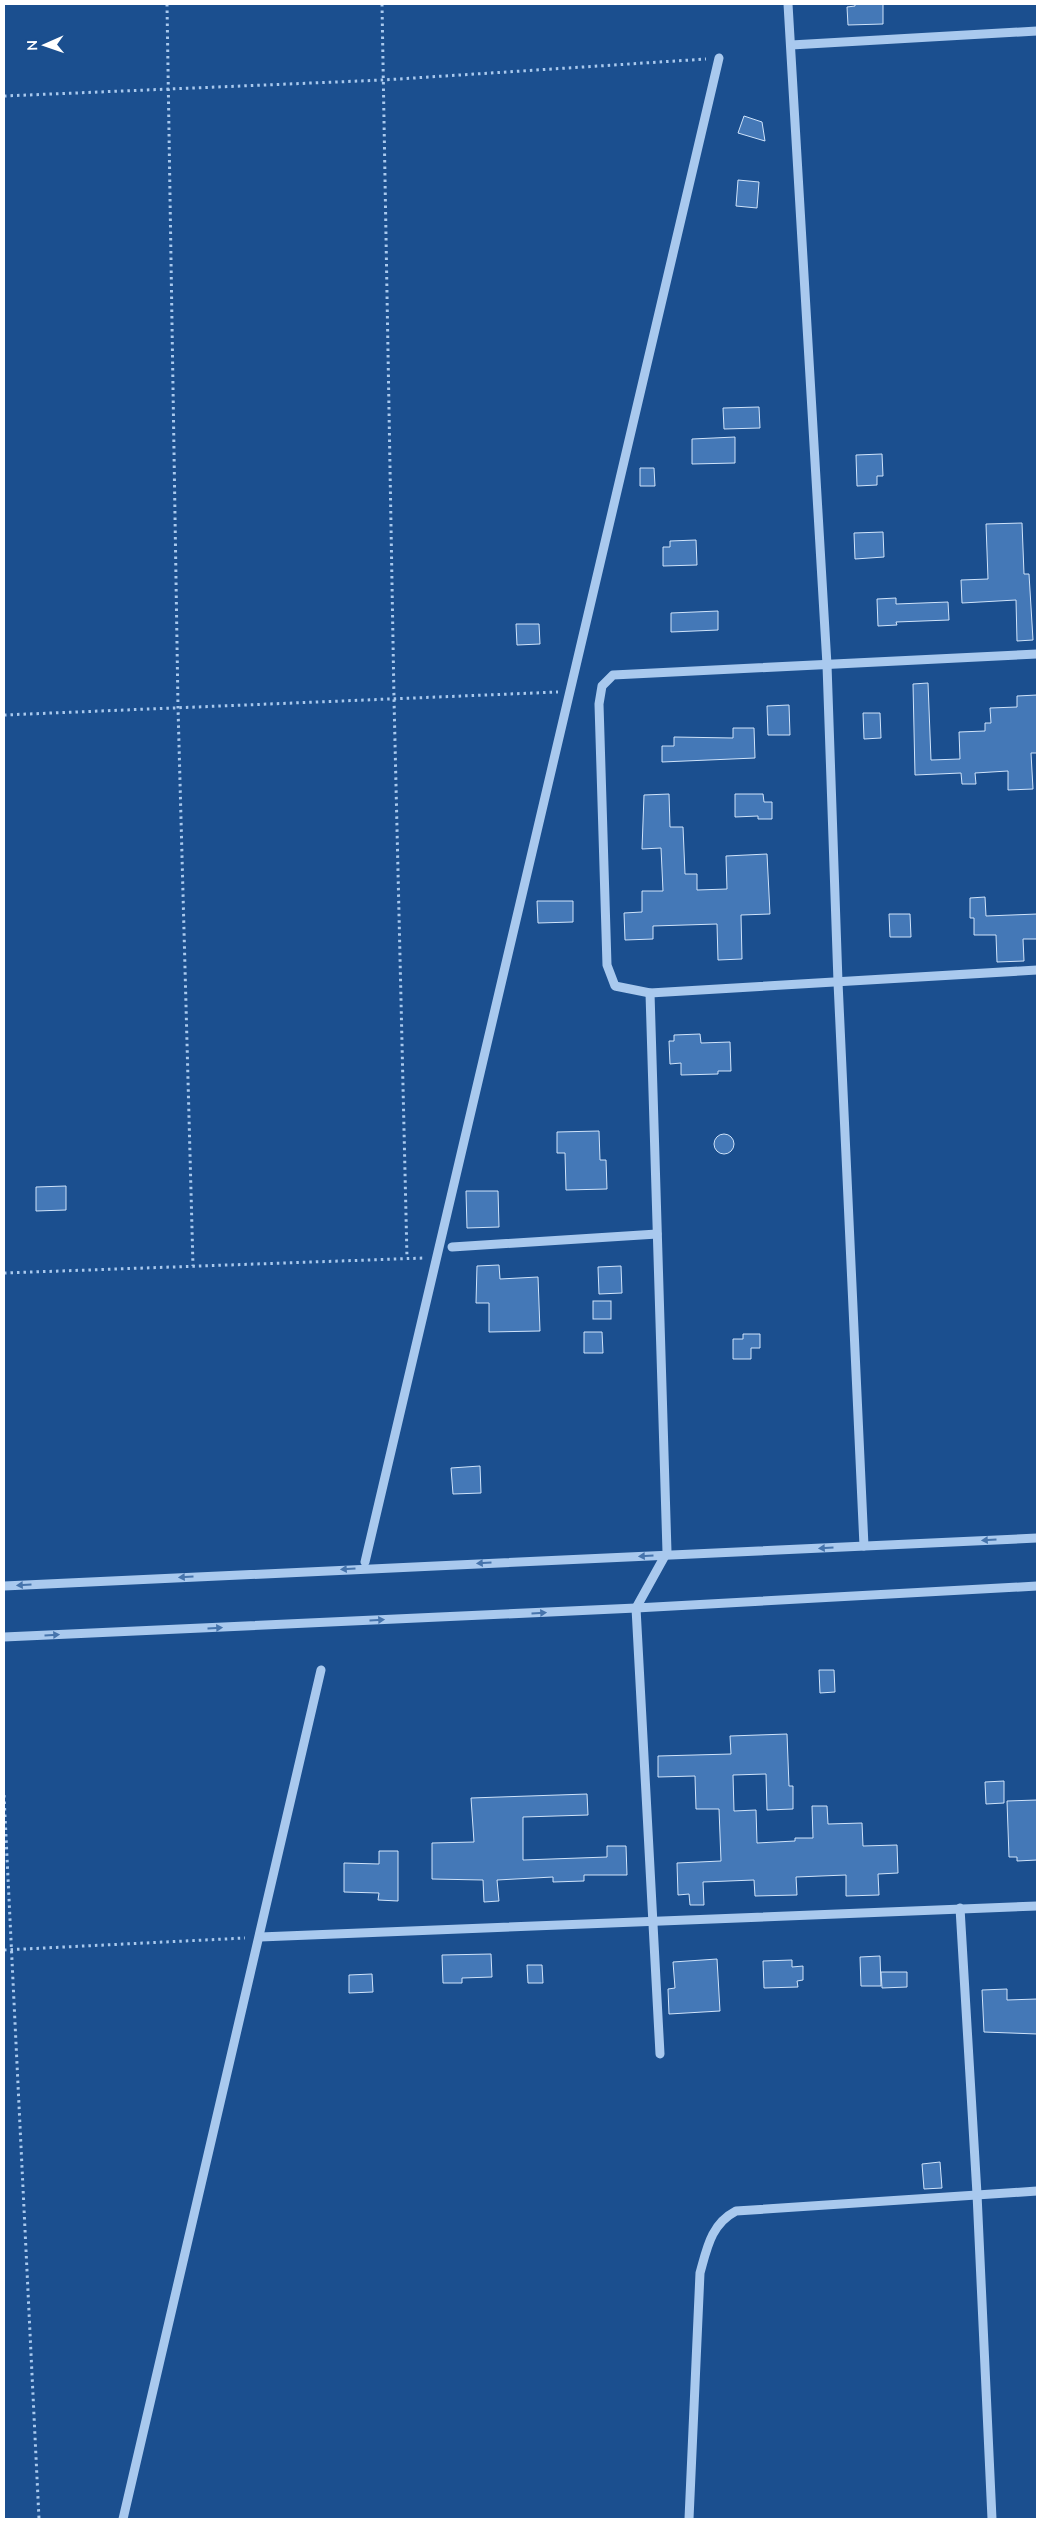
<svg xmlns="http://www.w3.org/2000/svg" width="1041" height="2523" viewBox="0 0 1041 2523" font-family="Mulish,sans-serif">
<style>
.building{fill:#4478b7;stroke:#cfe3fa}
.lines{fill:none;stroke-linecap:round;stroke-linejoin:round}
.path{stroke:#a9c9ee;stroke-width:3;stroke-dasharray:2.5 4;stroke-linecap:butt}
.minor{stroke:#a9c9ee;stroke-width:9}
.oneway{fill:#4674ac}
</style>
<rect width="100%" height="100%" fill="#1b4f8f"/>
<g class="building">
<polygon points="855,4 883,4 883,24 848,25 847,7 855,6"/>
<polygon points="744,116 762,122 765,141 738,133"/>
<polygon points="738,180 759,182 757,208 736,206"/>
<polygon points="759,407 760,428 724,429 723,408"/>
<polygon points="735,437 735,463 692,464 692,439"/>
<polygon points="882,454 883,476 877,476 877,485 857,486 856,455"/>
<polygon points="640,468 654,468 655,486 640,486"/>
<polygon points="1022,523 1024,574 1029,574 1033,640 1017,641 1016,600 962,603 961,580 988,579 986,524"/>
<polygon points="883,532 884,557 855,559 854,533"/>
<polygon points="696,540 697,565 663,566 663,547 670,547 670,541"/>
<polygon points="896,598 896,604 948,602 949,620 896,622 897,625 878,626 877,599"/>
<polygon points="718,611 718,630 671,632 671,613"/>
<polygon points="516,624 539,624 540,644 517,645"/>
<polygon points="928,683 931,760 960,759 959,732 985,731 985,723 991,723 990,708 1017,707 1017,696 1037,695 1037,753 1031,753 1033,789 1008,790 1008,771 975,773 976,784 962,784 961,773 915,775 913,684"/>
<polygon points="789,705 790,735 768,735 767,706"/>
<polygon points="863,713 880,713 881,738 864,739"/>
<polygon points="733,728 754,728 755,758 662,762 662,746 674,746 674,737 733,738"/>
<polygon points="669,794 670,827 683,827 685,874 697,874 697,890 727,889 726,856 767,854 770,914 741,915 742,959 718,960 717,924 653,926 653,939 625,940 624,913 642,912 642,891 663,891 661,848 642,849 644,795"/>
<polygon points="735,794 763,794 764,802 772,802 772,819 758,819 758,816 735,817"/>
<polygon points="985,897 986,916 1037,914 1037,939 1023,939 1024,961 997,962 996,935 974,935 974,918 970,918 970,898"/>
<polygon points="537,901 573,901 573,922 538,923"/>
<polygon points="889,914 910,914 911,937 890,937"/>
<polygon points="700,1034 701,1043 730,1042 731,1071 718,1071 718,1074 681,1075 681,1063 670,1064 669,1041 674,1041 674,1035"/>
<polygon points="599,1131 600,1160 606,1160 607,1189 566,1190 565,1153 557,1153 557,1132"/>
<circle cx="724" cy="1144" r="10"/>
<polygon points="66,1186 66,1210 36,1211 36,1187"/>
<polygon points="466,1191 498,1191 499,1227 467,1228"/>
<polygon points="499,1265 500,1279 538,1277 540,1331 489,1332 489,1303 476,1303 477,1266"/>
<polygon points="621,1266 622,1293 599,1294 598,1267"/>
<rect x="593" y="1301" width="18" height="18"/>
<polygon points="584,1332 602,1332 603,1353 584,1353"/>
<polygon points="743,1334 760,1334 760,1348 751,1348 751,1359 733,1359 733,1339 743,1339"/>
<polygon points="480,1466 481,1493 453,1494 451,1468"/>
<polygon points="819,1670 834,1670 835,1692 820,1693"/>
<polygon points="787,1734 789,1786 793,1786 793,1809 767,1810 766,1774 733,1775 734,1811 756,1810 757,1843 795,1841 795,1838 813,1838 812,1806 827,1806 828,1824 862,1823 863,1846 897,1845 898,1873 878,1874 879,1895 846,1896 846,1875 796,1877 797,1895 755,1896 754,1880 703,1882 704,1905 690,1905 689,1894 678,1895 677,1863 721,1861 719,1809 696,1809 695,1776 658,1777 658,1756 731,1754 730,1736"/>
<polygon points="1004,1781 1004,1803 986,1804 985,1782"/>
<polygon points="587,1794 588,1815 523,1817 523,1860 607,1857 607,1846 626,1846 627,1875 584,1875 584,1881 553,1882 553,1877 497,1880 499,1901 484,1902 483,1880 432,1879 432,1843 474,1842 471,1798"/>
<polygon points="1037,1800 1037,1860 1017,1861 1017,1857 1009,1857 1007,1801"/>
<polygon points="379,1851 398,1851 398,1901 378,1900 379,1893 344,1892 344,1863 379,1864"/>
<polygon points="491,1954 492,1977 462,1978 462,1983 443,1983 442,1955"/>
<polygon points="880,1956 881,1986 861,1986 860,1957"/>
<polygon points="717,1959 720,2011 669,2014 668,1989 675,1988 673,1962"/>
<polygon points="792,1960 792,1967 803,1966 803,1980 797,1981 798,1987 764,1988 763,1961"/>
<polygon points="527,1965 542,1965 543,1983 528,1983"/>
<polygon points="881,1972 907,1972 907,1987 882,1988"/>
<polygon points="372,1974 373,1992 349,1993 349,1975"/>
<polygon points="1007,1989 1007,2000 1037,1999 1037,2034 984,2032 982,1990"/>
<polygon points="940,2162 942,2188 924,2189 922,2164"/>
</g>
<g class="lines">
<g class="path">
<polyline points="167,4 178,707 193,1266"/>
<polyline points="382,4 394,699 407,1258"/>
<polyline points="4,96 383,80 706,59"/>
<polyline points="4,715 558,692"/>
<polyline points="4,1273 424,1258"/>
<polyline points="4,1795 39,2519"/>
<polyline points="4,1950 245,1938"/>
</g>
<g class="minor">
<polyline points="788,4 827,665 838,982 864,1546"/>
<polyline points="791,45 1037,31"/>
<polyline points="1037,654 613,675 602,686 599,704 607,965 615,986 650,993 1037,970"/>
<polyline points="650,993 667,1552 636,1608 660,2054"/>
<polyline points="452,1247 657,1234"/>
<polyline points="365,1562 719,58"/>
<polyline points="4,1586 1037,1538"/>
<polyline points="4,1637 636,1608 1037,1586"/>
<polyline points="960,1908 977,2194 992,2519"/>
<polyline points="260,1937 1037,1906"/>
<polyline points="123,2519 321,1670"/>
<path d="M689 2519 700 2273C707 2248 711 2224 736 2211L1037 2191"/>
</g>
</g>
<defs><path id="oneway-solid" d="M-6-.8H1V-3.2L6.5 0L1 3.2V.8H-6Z" transform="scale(1.25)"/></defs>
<g class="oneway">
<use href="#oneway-solid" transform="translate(989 1540) rotate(177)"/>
<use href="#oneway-solid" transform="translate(826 1548) rotate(177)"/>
<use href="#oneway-solid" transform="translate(646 1556) rotate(177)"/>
<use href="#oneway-solid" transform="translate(484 1563) rotate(177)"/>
<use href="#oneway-solid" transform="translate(348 1569) rotate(177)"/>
<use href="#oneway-solid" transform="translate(186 1577) rotate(177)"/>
<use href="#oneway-solid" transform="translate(24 1585) rotate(177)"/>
<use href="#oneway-solid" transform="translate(539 1613) rotate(-3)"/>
<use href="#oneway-solid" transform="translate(377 1620) rotate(-3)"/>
<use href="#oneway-solid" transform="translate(215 1628) rotate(-3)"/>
<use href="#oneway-solid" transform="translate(52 1635) rotate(-3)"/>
</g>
<rect width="1041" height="2523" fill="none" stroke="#ffffff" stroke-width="10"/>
<g transform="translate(45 45) rotate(268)" stroke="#1b4f8f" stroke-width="4" paint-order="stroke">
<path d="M0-4L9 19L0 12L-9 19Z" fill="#ffffff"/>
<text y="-8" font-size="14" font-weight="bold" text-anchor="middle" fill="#ffffff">N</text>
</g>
</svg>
